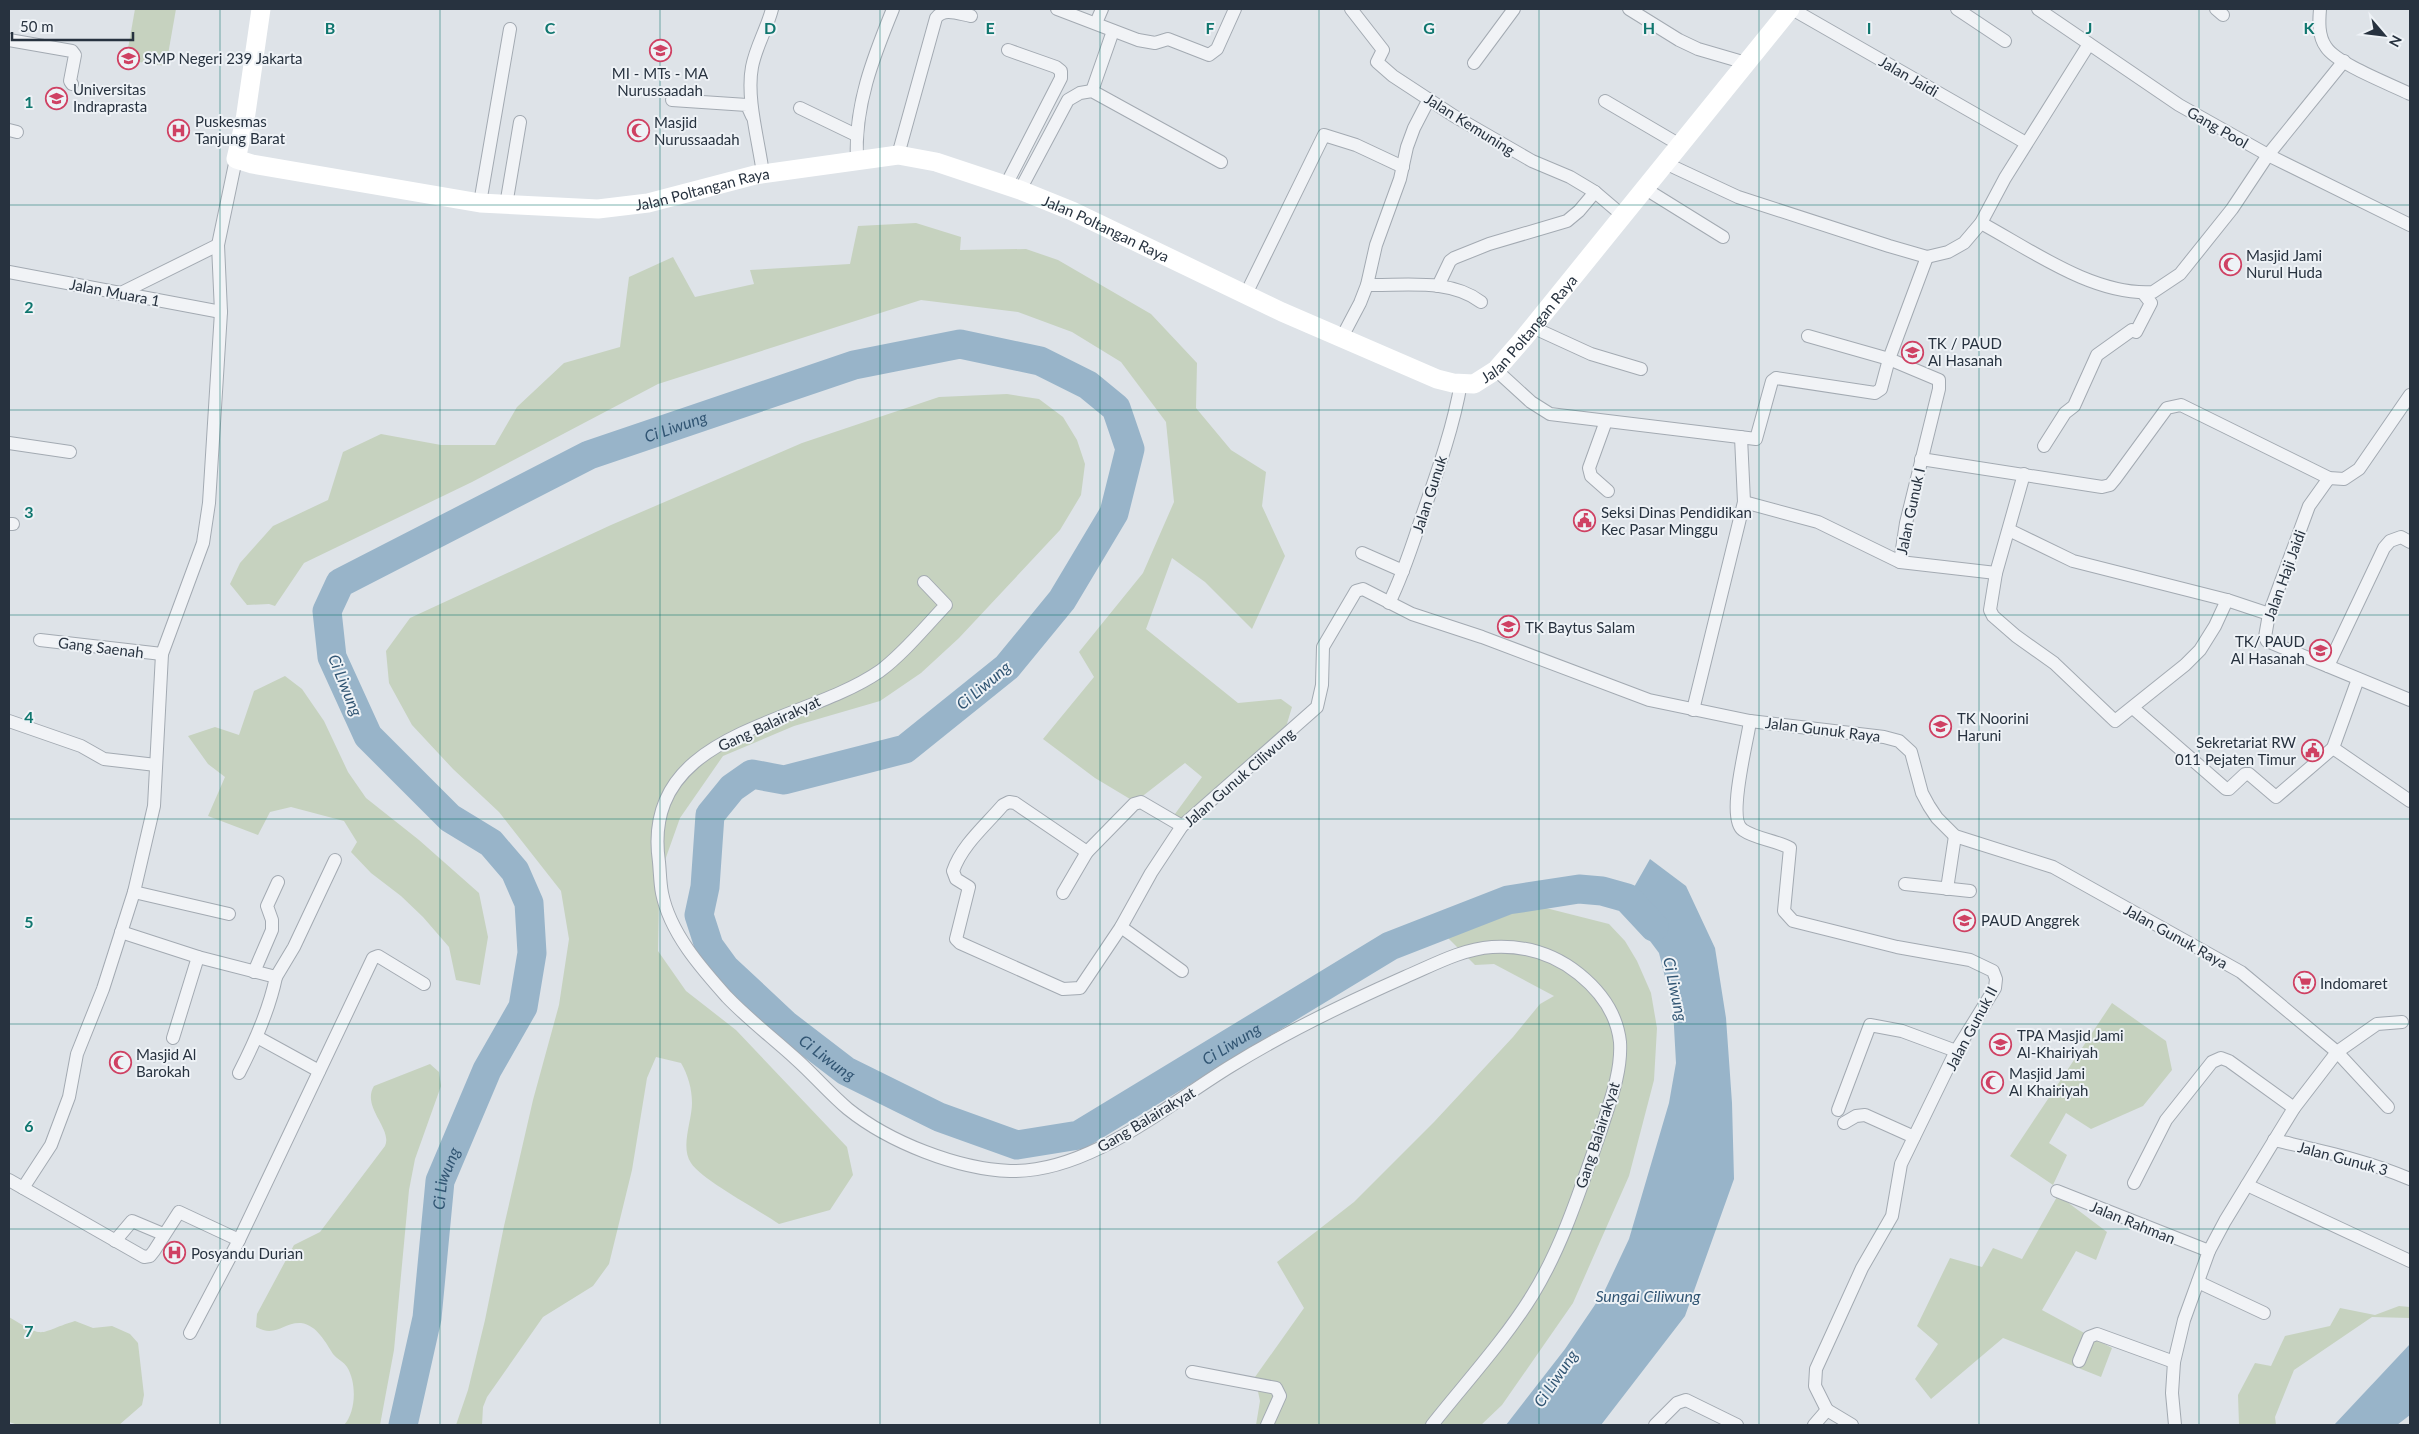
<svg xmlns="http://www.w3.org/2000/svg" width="2419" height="1434" viewBox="0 0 2419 1434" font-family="Lato,sans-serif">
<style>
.green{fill:#c6d2bf}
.water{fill:#98b4c9}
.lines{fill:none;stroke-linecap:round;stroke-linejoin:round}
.river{stroke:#98b4c9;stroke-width:29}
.street-casing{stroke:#a3aab2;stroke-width:14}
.street{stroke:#f1f3f6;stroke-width:12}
.secondary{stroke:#fff;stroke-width:19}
.grid{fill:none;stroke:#0f766e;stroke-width:1;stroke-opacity:0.55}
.labels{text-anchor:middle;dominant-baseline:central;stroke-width:4;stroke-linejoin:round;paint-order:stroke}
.poi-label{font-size:15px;fill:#27323f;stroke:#eef2f6;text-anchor:start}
.street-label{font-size:15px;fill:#27323f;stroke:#eef2f6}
.water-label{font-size:16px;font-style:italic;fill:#315573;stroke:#eef2f6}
.grid-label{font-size:16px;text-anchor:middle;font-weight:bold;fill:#0f766e;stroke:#eef2f6;stroke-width:4;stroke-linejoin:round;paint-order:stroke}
</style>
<rect width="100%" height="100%" fill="#dee3e8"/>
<g class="green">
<polygon points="135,9 176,9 166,66 126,60"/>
<polygon points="916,223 961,237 960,250 1026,249 1058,260 1151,314 1197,363 1196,408 1231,450 1266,472 1262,506 1285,556 1252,629 1205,582 1172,558 1146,629 1238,703 1281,699 1292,707 1286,727 1183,823 1172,818 1202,777 1185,763 1135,802 1095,778 1043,739 1094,677 1079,652 1143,573 1174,502 1166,422 1121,362 1072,332 1018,312 921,300 658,384 472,482 304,563 275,606 269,604 247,605 230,584 240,563 273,526 328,500 343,452 381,434 441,445 495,445 517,407 564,363 620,347 629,277 673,257 695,297 754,284 750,270 850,264 858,226"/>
<path d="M1007 394 1039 399 1063 417 1077 440 1085 464 1081 495 1060 530 959 638 921 673 880 701 794 726 723 756 680 818 664 863 659 901 658 951 686 991 736 1030 847 1147 853 1175 830 1210 779 1224C759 1210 702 1180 691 1163 680 1147 692 1121 692 1103 692 1089 688 1075 681 1063L656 1057 647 1078 632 1170 609 1264 593 1286 543 1317 487 1397 483 1407 482 1425H456L468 1390 485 1320 504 1226 533 1100 559 1005 569 939 561 891 499 812 453 769 412 725 389 683 386 651 410 618 611 525 802 443 939 397Z"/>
<polygon points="285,676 302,689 324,721 348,772 366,798 419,840 479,893 488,937 480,985 456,980 449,947 423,917 401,896 371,873 351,852 357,842 344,821 291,807 270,812 258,835 208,816 225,777 208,764 188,736 215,727 239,735 254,691"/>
<polygon points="1534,905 1609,924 1625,941 1637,961 1651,993 1657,1028 1654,1080 1629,1176 1573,1303 1502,1405 1481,1425 1256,1425 1260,1401 1255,1377 1304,1308 1277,1262 1354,1202 1434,1122 1513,1037 1540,1004 1554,996 1494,964 1475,965 1448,938"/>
<polygon points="2112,1003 2166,1041 2172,1070 2143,1106 2091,1129 2066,1113 2049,1143 2067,1155 2053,1185 2010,1156"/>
<path d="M430 1064 439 1072 441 1086 415 1159 409 1190 394 1350 380 1425H344C356 1412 357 1383 347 1367 344 1362 337 1359 333 1354 326 1343 317 1325 301 1323 283 1322 276 1338 256 1327L257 1314 294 1245 320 1232 385 1146C393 1129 361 1107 374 1086Z"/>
<polygon points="2058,1195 2107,1232 2096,1260 2076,1251 2042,1310 2112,1348 2101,1377 2003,1338 1931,1399 1915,1379 1938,1344 1917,1326 1950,1258 1982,1267 1993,1248 2022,1259"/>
<polygon points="2399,1306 2410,1307 2410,1318 2372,1317 2294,1370 2275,1417 2276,1425 2239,1425 2238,1395 2255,1363 2271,1366 2285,1336 2330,1326 2340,1308 2375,1315"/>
<path d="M9 1317C47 1340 36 1333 75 1321L93 1328 112 1326 130 1334 138 1343 144 1395 142 1405 119 1425H18L9 1422Z"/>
</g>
<g class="water">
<polygon points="1650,859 1686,886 1715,948 1726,1018 1732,1103 1734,1179 1685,1316 1601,1425 1506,1425 1565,1349 1605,1290 1629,1239 1669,1103 1676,1063 1673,1009 1659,953 1641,929 1621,910"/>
<polygon points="2410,1344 2410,1415 2397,1425 2334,1425"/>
</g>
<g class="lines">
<path class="river" id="s1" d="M403 1425 427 1318 440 1181 487 1070 523 1007 532 953 529 903 515 871 491 843 450 818 368 736 332 657 327 611 340 583 589 455 854 365 960 344 1040 361 1088 385 1116 408 1130 449 1114 513 1062 600 1007 667 905 749 784 780 752 774 732 788 710 815 705 887 699 915 709 946 725 968 786 1025 846 1071 939 1117 1017 1145 1079 1135 1390 946 1508 900 1579 889 1602 891 1627 898 1654 927"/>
<defs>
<g id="street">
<polyline points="1057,9 1138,40 1155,43 1168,39 1209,55 1217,49 1235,9"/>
<polyline points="1351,9 1383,50 1377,62 1393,76 1454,116 1532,161 1570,177 1595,192 1622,215"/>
<polyline points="1629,9 1679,40 1698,49 1746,63"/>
<polyline points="1792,9 2026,143"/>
<polyline points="1957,9 2005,41"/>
<polyline points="2038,9 2179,105 2268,155 2410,225"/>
<polyline points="2216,9 2223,15"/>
<path d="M2320 9C2319 21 2318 36 2326 47 2337 64 2390 84 2410 94"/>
<polyline points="1096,23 1102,9"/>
<polyline points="9,40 72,51 75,55 70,81 72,84"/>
<polyline points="1474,63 1514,9"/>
<polyline points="1092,91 1113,31"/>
<polyline points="672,100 747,105 752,116"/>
<polyline points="1605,101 1680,145"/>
<polyline points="800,108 856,135"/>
<polyline points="9,130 17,132"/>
<path d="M898 155 936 18C944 7 959 14 971 16"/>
<path d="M857 160C854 106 873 58 893 9"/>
<polyline points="1665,163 1738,197 1889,246 1927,257 1948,252 1964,243 1981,223 2005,178 2089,44"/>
<path d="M763 174C759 142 746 98 752 67 756 46 767 29 772 9"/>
<polyline points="1006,185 1061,78 1061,71 1056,67 1008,50"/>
<polyline points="1644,188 1723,237"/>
<polyline points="1020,190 1068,100 1080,93 1092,91 1221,162"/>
<polyline points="480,203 510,29"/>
<polyline points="506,205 520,122"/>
<path d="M1981 223C2031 250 2094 296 2153 292L2180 274 2232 209 2268 155 2344 61"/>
<polyline points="9,272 221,312"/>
<path d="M1367 285C1404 286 1450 278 1481 302"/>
<polyline points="1438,286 1450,261 1454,258 1489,244 1567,221 1579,211 1595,192"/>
<polyline points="119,294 218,245"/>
<polyline points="1246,294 1324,135 1356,145 1403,167"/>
<polyline points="1532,327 1591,354 1641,369"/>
<polyline points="1808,336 1889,359 1939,380 1939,389 1906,523 1900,562"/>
<polyline points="1341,339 1360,303 1367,285 1376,245 1400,179 1407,147 1414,128 1429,99"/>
<polyline points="1496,370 1531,402 1550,414 1756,439 1772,381 1776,378 1875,393 1881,389 1889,359 1927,257"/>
<polyline points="1606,421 1589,468 1591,476 1608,491"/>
<polyline points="9,443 70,452"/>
<polyline points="2044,446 2065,413 2074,406 2097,355 2132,330 2136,332 2151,303 2143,293"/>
<polyline points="1921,459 2102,487 2110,485 2115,479 2167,408 2181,405 2329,478 2344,479 2359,469 2410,395"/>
<polyline points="2329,478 2309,506 2269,614 2265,637 2267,641 2410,700"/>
<polyline points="1744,502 1818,522 1900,562 1996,573 2024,474"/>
<polyline points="9,524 13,524"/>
<polyline points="2009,530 2073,561 2227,600 2269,614"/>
<polyline points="1362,553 1403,571"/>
<polyline points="1996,573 1990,610 1993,616 2016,636 2054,663 2115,721 2185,665 2200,650 2215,626 2227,600"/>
<path d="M924 582 946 605C925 627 904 653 880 671 801 726 640 730 659 862 660 872 660 883 662 893 670 933 701 968 727 997 748 1019 773 1038 796 1059 814 1075 830 1094 848 1109 889 1142 957 1169 1010 1171 1089 1173 1167 1105 1231 1066 1286 1032 1346 1003 1405 977 1433 965 1462 949 1492 947 1524 945 1554 954 1579 974 1600 991 1617 1014 1620 1042 1622 1073 1609 1104 1600 1133 1581 1187 1563 1245 1533 1294 1504 1341 1466 1382 1432 1425"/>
<path d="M1389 603C1403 575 1412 546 1422 516 1437 473 1453 429 1461 383"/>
<polyline points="40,640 162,654"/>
<polyline points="2328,666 2384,548 2390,541 2401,537 2410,542"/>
<polyline points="2358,679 2333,748 2410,801"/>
<polyline points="2133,708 2226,789 2229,789 2245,774 2249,774 2276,797 2333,748"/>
<polyline points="1693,710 1744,502 1741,437"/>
<polyline points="9,721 81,746 104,759 156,765"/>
<path d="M1750 721C1748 740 1726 819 1743 830 1756 839 1775 840 1790 848L1784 911 1793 921 1897 947 1970 960 1993 971 1996 979 1995 988 1956 1051 1901 1164 1892 1216 1862 1268 1816 1369 1815 1386 1827 1410"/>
<path d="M1087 852 1015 803 1009 802 1003 805C985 826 962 845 953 871L956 879 969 887 956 939 960 943 1063 989 1080 988 1121 927 1151 873 1182 826 1317 707 1322 685 1323 647 1356 591 1363 589 1412 614 1482 637 1649 700 1750 721 1884 737 1899 741 1911 752 1922 793 1929 806 1937 818 1955 836 2053 867 2241 972 2337 1052 2388 1107"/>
<polyline points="1905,884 1970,891"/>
<polyline points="1947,889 1955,836"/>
<polyline points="134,892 229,914"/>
<polyline points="1063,893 1087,852 1134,804 1141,802 1182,826"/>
<polyline points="1121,927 1182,971"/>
<path d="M121 932 198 957 276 977C269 1011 255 1042 239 1073"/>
<polyline points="254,972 272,930 272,920 267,906 278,882"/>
<polyline points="276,977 294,947 335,860"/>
<polyline points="257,1037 319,1071"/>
<polyline points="173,1038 198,957"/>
<polyline points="1838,1110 1870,1025 1902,1031 1956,1051"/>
<polyline points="1844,1123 1856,1116 1865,1115 1914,1137"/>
<path d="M2274 1140C2321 1151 2366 1160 2410 1179"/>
<polyline points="9,1180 144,1257 150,1256 154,1251 179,1212 239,1240 373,958 378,956 424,984"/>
<polyline points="2134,1183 2166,1120 2212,1062 2221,1058 2229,1061 2294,1108"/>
<polyline points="2247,1185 2410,1261"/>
<polyline points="23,1188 51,1145 69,1097 77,1054 103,989 134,892 154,806 162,654 203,543 209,503 221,312 218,245 236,159"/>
<polyline points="2057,1191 2209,1251"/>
<polyline points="115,1241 132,1221 163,1234"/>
<polyline points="2198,1282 2264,1313"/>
<polyline points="190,1333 239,1240"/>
<polyline points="2079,1361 2089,1337 2097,1334 2174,1362"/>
<polyline points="1192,1372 1276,1388 1280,1396 1267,1425"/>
<polyline points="1827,1410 1852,1425"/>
<polyline points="1655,1425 1677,1403 1686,1400 1737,1425"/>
<polyline points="1814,1425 1827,1410"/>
<polyline points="2175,1425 2172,1393 2174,1362 2184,1320 2209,1251 2225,1221 2294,1108 2337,1052 2377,1024 2402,1022"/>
</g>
</defs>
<use href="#street" class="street-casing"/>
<use href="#street" class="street"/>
<path class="secondary" id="s2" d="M261 9 245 120 236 159 252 164 480 203 598 209 648 203 755 175 898 155 936 162 1020 190 1072 211 1282 312 1437 379 1453 383 1474 384 1496 370 1523 339 1790 9"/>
</g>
<path class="grid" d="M220 9V1425M440 9V1425M660 9V1425M880 9V1425M1100 9V1425M1319 9V1425M1539 9V1425M1759 9V1425M1979 9V1425M2199 9V1425M9 205H2410M9 410H2410M9 615H2410M9 819H2410M9 1024H2410M9 1229H2410"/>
<defs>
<symbol id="school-ring" viewBox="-11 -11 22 22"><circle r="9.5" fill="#eef2f6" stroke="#cf4163" stroke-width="1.5"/><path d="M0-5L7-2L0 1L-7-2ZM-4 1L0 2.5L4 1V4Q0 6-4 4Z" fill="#cf4163"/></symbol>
<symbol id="university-ring" viewBox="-11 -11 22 22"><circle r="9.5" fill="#eef2f6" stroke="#cf4163" stroke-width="1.5"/><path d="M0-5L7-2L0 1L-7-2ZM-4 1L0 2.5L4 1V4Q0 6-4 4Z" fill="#cf4163"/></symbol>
<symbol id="hospital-ring" viewBox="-11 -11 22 22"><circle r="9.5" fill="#eef2f6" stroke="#cf4163" stroke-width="1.5"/><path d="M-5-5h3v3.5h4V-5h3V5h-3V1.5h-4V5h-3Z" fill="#cf4163"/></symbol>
<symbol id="mosque-ring" viewBox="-11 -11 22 22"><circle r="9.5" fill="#eef2f6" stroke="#cf4163" stroke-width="1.5"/><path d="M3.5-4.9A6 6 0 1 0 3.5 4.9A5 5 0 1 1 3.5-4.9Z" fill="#cf4163"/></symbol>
<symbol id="civic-ring" viewBox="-11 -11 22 22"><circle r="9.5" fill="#eef2f6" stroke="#cf4163" stroke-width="1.5"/><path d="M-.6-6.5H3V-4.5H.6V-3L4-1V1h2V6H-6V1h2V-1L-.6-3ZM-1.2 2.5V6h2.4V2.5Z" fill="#cf4163"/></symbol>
<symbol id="supermarket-ring" viewBox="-11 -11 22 22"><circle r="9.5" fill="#eef2f6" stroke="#cf4163" stroke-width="1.5"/><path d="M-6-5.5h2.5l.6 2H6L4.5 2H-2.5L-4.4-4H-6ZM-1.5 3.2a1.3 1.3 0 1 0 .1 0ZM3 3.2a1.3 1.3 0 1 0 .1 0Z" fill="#cf4163"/></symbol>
</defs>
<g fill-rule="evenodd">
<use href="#school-ring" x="648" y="38" width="25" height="25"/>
<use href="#school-ring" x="116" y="46" width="25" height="25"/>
<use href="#university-ring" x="44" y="86" width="25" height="25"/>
<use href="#hospital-ring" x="166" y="118" width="25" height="25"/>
<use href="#mosque-ring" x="626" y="118" width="25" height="25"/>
<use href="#mosque-ring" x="2218" y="252" width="25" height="25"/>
<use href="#school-ring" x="1900" y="340" width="25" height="25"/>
<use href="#civic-ring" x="1572" y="508" width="25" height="25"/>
<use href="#school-ring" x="1496" y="614" width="25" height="25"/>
<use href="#school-ring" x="2308" y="638" width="25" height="25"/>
<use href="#school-ring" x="1928" y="714" width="25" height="25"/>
<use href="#civic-ring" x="2300" y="738" width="25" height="25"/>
<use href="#school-ring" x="1952" y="908" width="25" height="25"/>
<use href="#supermarket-ring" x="2292" y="970" width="25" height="25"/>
<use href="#school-ring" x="1988" y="1032" width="25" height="25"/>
<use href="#mosque-ring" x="108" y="1050" width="25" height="25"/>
<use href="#mosque-ring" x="1980" y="1070" width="25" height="25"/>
<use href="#hospital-ring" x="162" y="1240" width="25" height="25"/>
</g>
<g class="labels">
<g class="poi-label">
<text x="144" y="58">SMP Negeri 239 Jakarta</text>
<text x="660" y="73" text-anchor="middle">MI - MTs - MA<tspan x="660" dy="17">Nurussaadah</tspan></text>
<text x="73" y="89">Universitas<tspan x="73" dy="17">Indraprasta</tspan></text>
<text x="195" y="121">Puskesmas<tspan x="195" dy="17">Tanjung Barat</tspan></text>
<text x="654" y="122">Masjid<tspan x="654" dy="17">Nurussaadah</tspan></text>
<text x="2246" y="255">Masjid Jami<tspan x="2246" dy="17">Nurul Huda</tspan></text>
<text x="1928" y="343">TK / PAUD<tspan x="1928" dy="17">Al Hasanah</tspan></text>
<text x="1601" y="512">Seksi Dinas Pendidikan<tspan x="1601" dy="17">Kec Pasar Minggu</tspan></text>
<text x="1525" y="627">TK Baytus Salam</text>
<text x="2305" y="641" text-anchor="end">TK/ PAUD<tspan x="2305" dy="17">Al Hasanah</tspan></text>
<text x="1957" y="718">TK Noorini<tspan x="1957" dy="17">Haruni</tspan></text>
<text x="2296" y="742" text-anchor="end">Sekretariat RW<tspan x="2296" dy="17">011 Pejaten Timur</tspan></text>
<text x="1981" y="920">PAUD Anggrek</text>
<text x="2320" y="983">Indomaret</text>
<text x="2017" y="1035">TPA Masjid Jami<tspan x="2017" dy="17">Al-Khairiyah</tspan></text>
<text x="136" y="1054">Masjid Al<tspan x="136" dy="17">Barokah</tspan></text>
<text x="2009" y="1073">Masjid Jami<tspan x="2009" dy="17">Al Khairiyah</tspan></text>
<text x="191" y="1253">Posyandu Durian</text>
</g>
<g class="street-label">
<text transform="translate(1909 76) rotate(30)">Jalan Jaidi</text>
<text transform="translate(1470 124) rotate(32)">Jalan Kemuning</text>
<text transform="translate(2218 127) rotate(30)">Gang Pool</text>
<text stroke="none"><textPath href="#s2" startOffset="625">Jalan Poltangan Raya</textPath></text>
<text stroke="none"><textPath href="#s2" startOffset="1045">Jalan Poltangan Raya</textPath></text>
<text transform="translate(115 292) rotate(11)">Jalan Muara 1</text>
<text stroke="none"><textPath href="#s2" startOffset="1525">Jalan Poltangan Raya</textPath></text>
<text transform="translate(1429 494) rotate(-72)">Jalan Gunuk</text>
<text transform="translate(1910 511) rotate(-78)">Jalan Gunuk I</text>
<text transform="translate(2284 575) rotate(-70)">Jalan Haji Jaidi</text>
<text transform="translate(101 647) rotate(7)">Gang Saenah</text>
<text transform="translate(769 723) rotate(-25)">Gang Balairakyat</text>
<text transform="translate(1823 729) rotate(7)">Jalan Gunuk Raya</text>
<text transform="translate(1239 777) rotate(-41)">Jalan Gunuk Ciliwung</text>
<text transform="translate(2176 936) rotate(29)">Jalan Gunuk Raya</text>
<text transform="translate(1971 1028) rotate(-62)">Jalan Gunuk II</text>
<text transform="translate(1146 1119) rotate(-31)">Gang Balairakyat</text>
<text transform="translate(1597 1135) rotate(-72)">Gang Balairakyat</text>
<text transform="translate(2343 1158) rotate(15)">Jalan Gunuk 3</text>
<text transform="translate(2133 1222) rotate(22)">Jalan Rahman</text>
</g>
<g class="water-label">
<text stroke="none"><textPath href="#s1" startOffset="1316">Ci Liwung</textPath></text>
<text transform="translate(346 685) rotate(68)">Ci Liwung</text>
<text transform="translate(983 685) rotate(-40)">Ci Liwung</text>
<text transform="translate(1676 989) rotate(78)">Ci Liwung</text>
<text stroke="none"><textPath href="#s1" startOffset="3176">Ci Liwung</textPath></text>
<text stroke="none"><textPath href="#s1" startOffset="2726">Ci Liwung</textPath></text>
<text stroke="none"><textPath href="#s1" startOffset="251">Ci Liwung</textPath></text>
<text x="1648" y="1295">Sungai Ciliwung</text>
<text transform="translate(1555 1378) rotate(-56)">Ci Liwung</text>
</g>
</g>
<g class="grid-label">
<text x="330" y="34">B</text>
<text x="550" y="34">C</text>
<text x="770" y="34">D</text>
<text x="990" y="34">E</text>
<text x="1210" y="34">F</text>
<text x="1429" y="34">G</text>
<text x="1649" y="34">H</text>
<text x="1869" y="34">I</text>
<text x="2089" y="34">J</text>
<text x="2309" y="34">K</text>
<text x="29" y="108">1</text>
<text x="29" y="313">2</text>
<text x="29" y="518">3</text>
<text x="29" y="723">4</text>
<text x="29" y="928">5</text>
<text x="29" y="1132">6</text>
<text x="29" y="1337">7</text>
</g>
<rect width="2419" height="1434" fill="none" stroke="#27323f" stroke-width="20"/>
<g transform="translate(2384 35) rotate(118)" stroke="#eef2f6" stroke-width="4" paint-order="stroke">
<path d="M0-4L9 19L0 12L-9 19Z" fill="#27323f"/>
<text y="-8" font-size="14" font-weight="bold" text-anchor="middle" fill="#27323f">N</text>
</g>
<path d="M12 32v8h121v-8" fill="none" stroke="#27323f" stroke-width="2.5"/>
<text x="20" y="32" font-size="15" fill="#27323f" stroke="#eef2f6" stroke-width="4" paint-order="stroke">50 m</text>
</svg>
